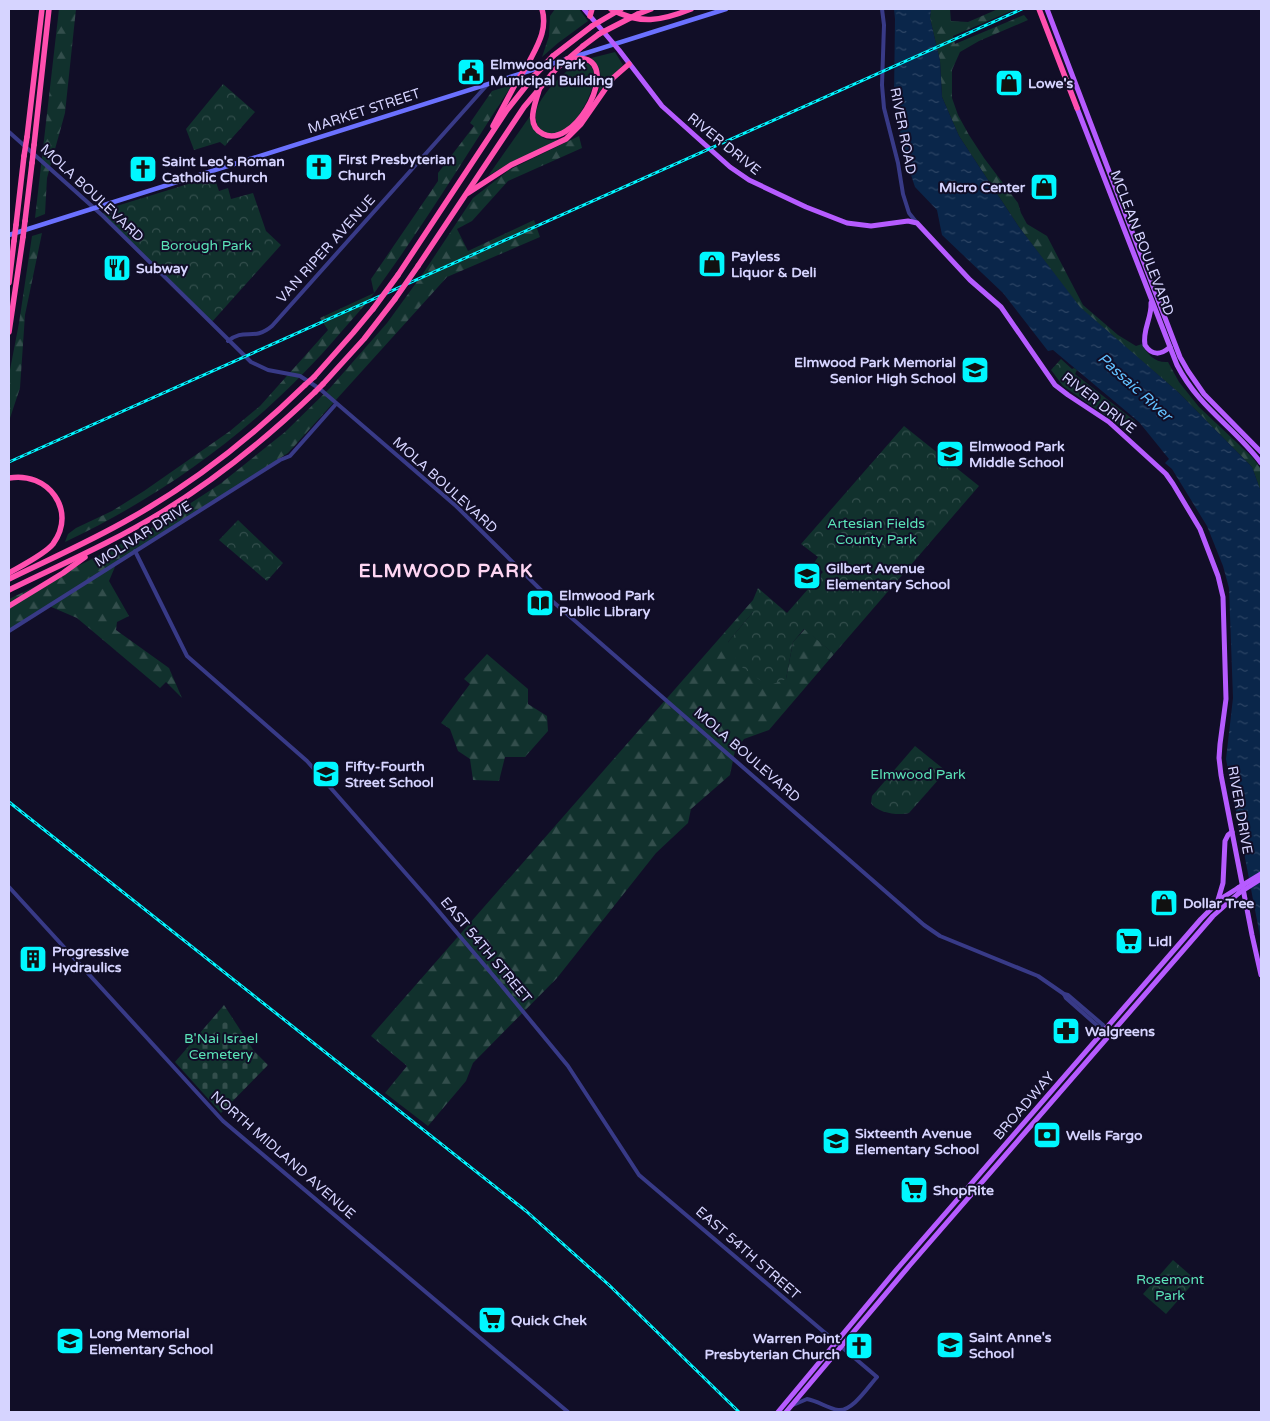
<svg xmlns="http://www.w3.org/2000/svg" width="1270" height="1421" viewBox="0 0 1270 1421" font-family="'Varela Round',sans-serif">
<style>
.grass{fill:#11312d}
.forest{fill:url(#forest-firs)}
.cemetery{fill:url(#cemetery-stones)}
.park{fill:url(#park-crowns)}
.water{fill:url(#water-ripples)}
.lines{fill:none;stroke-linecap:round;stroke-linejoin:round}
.tertiary{stroke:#383a87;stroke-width:4}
.secondary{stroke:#6b71ff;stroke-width:4.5}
.primary{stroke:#b65bff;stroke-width:5}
.motorway{stroke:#ff4faf;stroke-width:5.5}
.rail-casing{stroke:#00f7ff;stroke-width:3}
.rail{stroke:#110e27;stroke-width:1;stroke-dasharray:4;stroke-linecap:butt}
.primary-bridge{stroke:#b65bff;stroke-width:5}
.motorway-bridge{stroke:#ff4faf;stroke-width:5.5}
.labels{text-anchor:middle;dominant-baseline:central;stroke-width:4;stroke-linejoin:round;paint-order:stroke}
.poi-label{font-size:14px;font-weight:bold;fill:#d6d4ff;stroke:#110e27;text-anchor:start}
.street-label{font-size:14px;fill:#d6d4ff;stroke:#110e27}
.park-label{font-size:14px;fill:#5be4b8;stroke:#110e27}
.water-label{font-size:15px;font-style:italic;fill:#62c1ff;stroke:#110e27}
.district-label{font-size:19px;font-weight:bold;letter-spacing:1px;fill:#ffd6f3;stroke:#110e27}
</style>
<defs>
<pattern id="forest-firs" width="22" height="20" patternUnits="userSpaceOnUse" patternTransform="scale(1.25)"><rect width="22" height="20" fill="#11312d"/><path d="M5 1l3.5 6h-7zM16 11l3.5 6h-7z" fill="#334e4c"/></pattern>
<pattern id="cemetery-stones" width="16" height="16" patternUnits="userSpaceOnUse" patternTransform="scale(1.25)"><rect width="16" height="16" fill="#11312d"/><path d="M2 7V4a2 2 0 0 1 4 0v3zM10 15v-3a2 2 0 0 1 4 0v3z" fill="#334e4c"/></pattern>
<pattern id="park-crowns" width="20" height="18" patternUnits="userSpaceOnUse" patternTransform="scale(1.25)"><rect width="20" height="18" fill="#11312d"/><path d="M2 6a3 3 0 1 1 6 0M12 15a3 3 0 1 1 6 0" fill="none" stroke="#334e4c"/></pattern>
<pattern id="water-ripples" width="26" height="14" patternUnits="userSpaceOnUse" patternTransform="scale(1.25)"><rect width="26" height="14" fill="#0a264a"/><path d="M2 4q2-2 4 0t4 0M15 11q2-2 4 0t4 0" fill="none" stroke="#2d4565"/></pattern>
</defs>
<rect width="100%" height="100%" fill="#110e27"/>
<g class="grass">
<path d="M615 52 623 65 608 81 598 94C601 81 604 68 591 58Z"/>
<path d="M580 61C582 61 585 61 587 63 607 74 579 120 567 129 548 143 529 127 538 106 546 89 565 71 580 61Z"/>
<path d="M530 116C530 126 539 139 550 140 554 141 559 139 563 139L508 164 488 176Z"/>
</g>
<g class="forest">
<polygon points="59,9 76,9 65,113 47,178 45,214 35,218"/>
<polygon points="555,9 579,9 588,21 558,43 542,57 549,36 550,16"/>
<path d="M931 9H950L951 21 968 22 998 9H1016L953 36 955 44 1024 15 1028 20 979 41 960 52 952 70V98L958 115 969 135 984 158 1018 203 1021 213 1027 224 1047 236 1083 305 1118 335 1136 346 1142 344C1148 355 1155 363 1168 362L1179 382 1199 407 1252 457 1261 469V492L1252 467 1178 392 1080 308 1019 227 959 136 942 97 940 61 930 18Z"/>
<path d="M512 85C466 156 422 228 372 296 363 308 352 319 342 331 267 420 171 492 65 542L68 534 76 528 112 511 144 491 230 431 260 406 328 330 320 318 374 293 371 279 438 181V173L474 126 470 123 472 120 492 91Z"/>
<polygon points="579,136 582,148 508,181 472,221 457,229 468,251 534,220 540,237 447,277 288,453 117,562 109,581 129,616 117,622 116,630 169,668 182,698 166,682 160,688 77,618 49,606 9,633 9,599 92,559 157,525 220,484 285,432 330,388 387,323 424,272 473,198 509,170"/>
<polygon points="42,233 25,315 20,388 9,421 9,375 19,323 32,236"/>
<polygon points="753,600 753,612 728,642 786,679 793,642 805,629 834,654 769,730 744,739 735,751 730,775 691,809 688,823 656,853 557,978 473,1063 466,1081 428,1126 385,1093 407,1066 371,1036"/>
<polygon points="487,654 528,689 528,704 547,716 548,731 525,757 505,757 499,781 473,780 470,759 458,751 450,729 441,723 470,684 464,679"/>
</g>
<polygon class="cemetery" points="224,1005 254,1051 268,1065 221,1113 175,1062"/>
<g class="park">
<polygon points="223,84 255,112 225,146 220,142 194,150 186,129"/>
<polygon points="214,176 219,191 228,188 231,199 253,193 266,231 281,245 211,323 101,215 110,208"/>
<polygon points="1061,359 1072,369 1074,368 1077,370 1075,374 1135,421 1128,431 1063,386 1051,370"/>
<polygon points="904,426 979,486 834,654 804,629 793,642 786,679 768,686 739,665 728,642 753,612 753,600 758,588 787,613 823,572 814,563 818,557 801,544"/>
<polygon points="238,520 283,563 267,581 219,540"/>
<path d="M915 746 946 771 909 813C899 816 877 813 871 803L872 796Z"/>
<polygon points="1173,1260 1196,1280 1166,1314 1143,1294"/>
</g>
<polygon class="water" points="894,9 931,9 930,18 940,61 942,97 959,136 1019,227 1080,307 1178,392 1252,467 1261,492 1261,941 1226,759 1233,698 1229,588 1223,566 1207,526 1172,469 1165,463 1169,459 1139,422 1053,350 1048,351 1003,293 942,235 937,210 915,187 905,157 894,98 895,19"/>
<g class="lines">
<g class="tertiary">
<polyline points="882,9 884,25 882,85 884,108 898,163 903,194 909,213 917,223"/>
<polyline points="9,132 103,216 251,362 268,370 300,376 320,389 456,506 551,600 924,925 940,936 1038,976 1064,994 1068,995 1103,1025 1105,1030"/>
<path d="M228 341C245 327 253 342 272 326L487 85"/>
<path d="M135 551 187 656 307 761 430 901 497 980 568 1066 639 1175 877 1377C868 1387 852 1412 838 1410 827 1408 818 1401 807 1399L793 1405"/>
<polyline points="9,631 280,460 290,456 336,404"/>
<polyline points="9,887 223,1121 568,1412"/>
<polyline points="1064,994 1066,998 1100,1028 1113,1032"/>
</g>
<polyline class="secondary" points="9,235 726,9"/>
<g class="primary">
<polyline points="584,9 619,50 662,106 730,167 749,180 806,207 847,223 871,226 908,221 917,223 970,280 1001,307 1055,385 1068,395 1109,422 1166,474 1173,484 1200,529 1218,576 1223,597 1226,699 1220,744 1219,758 1221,775 1252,935 1261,975"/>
<polyline points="1047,9 1180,357 1188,371 1204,394 1261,452"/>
<path d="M1077 108 1177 365C1199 408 1234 427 1261 463"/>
<path d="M1151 303C1152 318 1142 330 1145 345 1152 356 1161 355 1170 347"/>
<polyline points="1218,900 1223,883 1225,841 1228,835 1232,832"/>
<polyline points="778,1412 897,1269 1201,919 1222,898 1238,888"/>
<polyline points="786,1412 910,1265 1213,916 1239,893"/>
</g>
<g class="motorway">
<path d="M611 9C640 25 661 21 691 9"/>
<polyline points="1039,9 1077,108"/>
<polyline points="638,14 651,9"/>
<polyline points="590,16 592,9"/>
<polyline points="583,46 599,34"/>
<polyline points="553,56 592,26"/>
<path d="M528 64C537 46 548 30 542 9"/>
<path d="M539 90C535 105 525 125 543 134 572 149 614 77 590 61 584 57 574 58 567 59"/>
<polyline points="493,126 517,81"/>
<polyline points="27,137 42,9"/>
<polyline points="34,145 49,9"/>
<polyline points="468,193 511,165 566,139 581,124 613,78 629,64"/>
<polyline points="25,221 32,163"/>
<polyline points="16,225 24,156"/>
<polyline points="418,266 524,107 556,69"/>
<polyline points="398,275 507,110 534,76"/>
<polyline points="9,283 14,241"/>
<polyline points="9,332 23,237"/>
<polyline points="314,377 353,333 373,309"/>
<polyline points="323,384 364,339 395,299"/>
<path d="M9 478C47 471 78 510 53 544 45 554 21 566 9 573"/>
<path d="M9 579C50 559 91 541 131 518 195 482 253 436 305 385"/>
<path d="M9 590C60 565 113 542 162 512 218 478 268 437 315 392"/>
<polyline points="9,606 63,573 85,557"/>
</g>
<defs>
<g id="rail">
<polyline points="9,462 1022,9"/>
<polyline points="9,802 526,1211 609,1285 739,1412"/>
</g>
</defs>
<use href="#rail" class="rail-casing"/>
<use href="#rail" class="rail"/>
<g class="primary-bridge">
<polyline points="1238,888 1261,874"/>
<polyline points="1239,893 1261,879"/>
</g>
<g class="motorway-bridge">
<polyline points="592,26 621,9"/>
<polyline points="599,34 638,14"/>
<polyline points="556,69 583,46"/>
<polyline points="534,76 553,56"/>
<polyline points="517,81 528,64"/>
<polyline points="24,156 27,137"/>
<polyline points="32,163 34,145"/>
<polyline points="23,237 25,221"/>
<polyline points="14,241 16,225"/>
<polyline points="395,299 418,266"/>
<polyline points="373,309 398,275"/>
<polyline points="305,385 314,377"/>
<polyline points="315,392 323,384"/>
</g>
</g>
<defs>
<symbol id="civic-square" viewBox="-11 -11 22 22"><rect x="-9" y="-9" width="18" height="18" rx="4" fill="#00f7ff" stroke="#110e27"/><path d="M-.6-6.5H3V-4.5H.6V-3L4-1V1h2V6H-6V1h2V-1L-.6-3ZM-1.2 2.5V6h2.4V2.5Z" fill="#111"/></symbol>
<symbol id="shop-square" viewBox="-11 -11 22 22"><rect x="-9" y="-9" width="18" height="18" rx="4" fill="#00f7ff" stroke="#110e27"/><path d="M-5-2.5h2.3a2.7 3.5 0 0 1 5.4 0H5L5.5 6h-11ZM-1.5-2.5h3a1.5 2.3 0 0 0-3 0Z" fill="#111"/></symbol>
<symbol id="church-square" viewBox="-11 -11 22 22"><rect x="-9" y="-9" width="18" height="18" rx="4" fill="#00f7ff" stroke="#110e27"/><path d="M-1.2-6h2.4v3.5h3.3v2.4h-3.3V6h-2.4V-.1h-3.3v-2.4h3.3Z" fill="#111"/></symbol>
<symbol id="restaurant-square" viewBox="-11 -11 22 22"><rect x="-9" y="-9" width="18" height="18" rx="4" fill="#00f7ff" stroke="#110e27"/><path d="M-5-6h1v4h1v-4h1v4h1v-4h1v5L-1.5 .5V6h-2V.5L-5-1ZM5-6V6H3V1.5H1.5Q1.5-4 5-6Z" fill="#111"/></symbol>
<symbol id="school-square" viewBox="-11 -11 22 22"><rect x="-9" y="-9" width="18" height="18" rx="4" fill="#00f7ff" stroke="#110e27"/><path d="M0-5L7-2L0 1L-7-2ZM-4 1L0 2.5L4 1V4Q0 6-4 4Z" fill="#111"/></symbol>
<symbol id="library-square" viewBox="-11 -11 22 22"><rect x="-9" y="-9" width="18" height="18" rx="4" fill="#00f7ff" stroke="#110e27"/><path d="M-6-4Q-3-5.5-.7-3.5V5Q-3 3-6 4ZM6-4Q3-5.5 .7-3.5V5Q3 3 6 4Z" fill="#111"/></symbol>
<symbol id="supermarket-square" viewBox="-11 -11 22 22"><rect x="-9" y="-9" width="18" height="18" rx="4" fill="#00f7ff" stroke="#110e27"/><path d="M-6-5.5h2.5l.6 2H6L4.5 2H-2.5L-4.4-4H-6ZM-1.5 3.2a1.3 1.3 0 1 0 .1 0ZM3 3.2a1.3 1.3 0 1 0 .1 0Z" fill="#111"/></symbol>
<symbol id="building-square" viewBox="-11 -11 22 22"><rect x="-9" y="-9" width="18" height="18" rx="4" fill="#00f7ff" stroke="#110e27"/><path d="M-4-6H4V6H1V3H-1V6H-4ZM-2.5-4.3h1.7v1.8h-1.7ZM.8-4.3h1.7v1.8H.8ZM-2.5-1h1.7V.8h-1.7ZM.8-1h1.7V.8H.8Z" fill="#111"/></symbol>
<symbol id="pharmacy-square" viewBox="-11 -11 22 22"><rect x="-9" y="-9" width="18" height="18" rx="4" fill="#00f7ff" stroke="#110e27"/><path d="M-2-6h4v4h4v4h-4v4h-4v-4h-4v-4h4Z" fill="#111"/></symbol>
<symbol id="bank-square" viewBox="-11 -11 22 22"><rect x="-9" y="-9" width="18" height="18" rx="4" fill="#00f7ff" stroke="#110e27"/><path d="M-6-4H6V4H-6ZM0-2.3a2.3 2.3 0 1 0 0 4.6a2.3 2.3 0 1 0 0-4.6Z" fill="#111"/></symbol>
</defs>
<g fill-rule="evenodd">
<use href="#civic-square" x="455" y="56" width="32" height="32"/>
<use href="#shop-square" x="993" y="67" width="32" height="32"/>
<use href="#church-square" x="303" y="151" width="32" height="32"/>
<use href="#church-square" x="127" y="153" width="32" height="32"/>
<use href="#shop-square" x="1028" y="171" width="32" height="32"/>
<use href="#shop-square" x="696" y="248" width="32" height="32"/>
<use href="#restaurant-square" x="101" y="252" width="32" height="32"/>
<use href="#school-square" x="959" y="354" width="32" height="32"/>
<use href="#school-square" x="934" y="438" width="32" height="32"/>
<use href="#school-square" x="791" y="560" width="32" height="32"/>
<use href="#library-square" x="524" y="587" width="32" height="32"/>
<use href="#school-square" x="310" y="758" width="32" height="32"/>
<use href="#shop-square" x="1148" y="887" width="32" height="32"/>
<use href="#supermarket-square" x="1113" y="925" width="32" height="32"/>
<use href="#building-square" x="17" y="943" width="32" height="32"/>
<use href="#pharmacy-square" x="1050" y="1015" width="32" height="32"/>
<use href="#bank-square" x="1031" y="1119" width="32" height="32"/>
<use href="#school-square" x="820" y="1125" width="32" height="32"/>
<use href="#supermarket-square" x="898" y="1174" width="32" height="32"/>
<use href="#supermarket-square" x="476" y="1304" width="32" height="32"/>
<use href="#school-square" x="54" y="1325" width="32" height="32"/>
<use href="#school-square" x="934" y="1329" width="32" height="32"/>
<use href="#church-square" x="843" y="1330" width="32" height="32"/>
</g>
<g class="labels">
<g class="poi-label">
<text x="490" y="64">Elmwood Park<tspan x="490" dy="16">Municipal Building</tspan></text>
<text x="1028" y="83">Lowe's</text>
<text x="338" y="159">First Presbyterian<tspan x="338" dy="16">Church</tspan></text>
<text x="162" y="161">Saint Leo's Roman<tspan x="162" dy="16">Catholic Church</tspan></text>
<text x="1025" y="187" text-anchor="end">Micro Center</text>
<text x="731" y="256">Payless<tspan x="731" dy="16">Liquor &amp; Deli</tspan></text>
<text x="136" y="268">Subway</text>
<text x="956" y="362" text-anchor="end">Elmwood Park Memorial<tspan x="956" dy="16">Senior High School</tspan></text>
<text x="969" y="446">Elmwood Park<tspan x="969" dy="16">Middle School</tspan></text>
<text x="826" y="568">Gilbert Avenue<tspan x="826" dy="16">Elementary School</tspan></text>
<text x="559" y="595">Elmwood Park<tspan x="559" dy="16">Public Library</tspan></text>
<text x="345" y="766">Fifty-Fourth<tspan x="345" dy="16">Street School</tspan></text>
<text x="1183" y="903">Dollar Tree</text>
<text x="1148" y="941">Lidl</text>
<text x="52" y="951">Progressive<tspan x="52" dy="16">Hydraulics</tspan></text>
<text x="1085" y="1031">Walgreens</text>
<text x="855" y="1133">Sixteenth Avenue<tspan x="855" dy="16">Elementary School</tspan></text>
<text x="1066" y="1135">Wells Fargo</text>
<text x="933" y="1190">ShopRite</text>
<text x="511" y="1320">Quick Chek</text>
<text x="89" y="1333">Long Memorial<tspan x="89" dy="16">Elementary School</tspan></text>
<text x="969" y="1337">Saint Anne's<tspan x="969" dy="16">School</tspan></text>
<text x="840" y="1338" text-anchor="end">Warren Point<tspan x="840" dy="16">Presbyterian Church</tspan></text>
</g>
<g class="street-label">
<text transform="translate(364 111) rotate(-18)">MARKET STREET</text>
<text transform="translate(903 131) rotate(79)">RIVER ROAD</text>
<text transform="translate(724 144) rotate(39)">RIVER DRIVE</text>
<text transform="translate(92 193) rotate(43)">MOLA BOULEVARD</text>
<text transform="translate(1142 243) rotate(69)">MCLEAN BOULEVARD</text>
<text transform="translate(326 249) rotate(-48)">VAN RIPER AVENUE</text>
<text transform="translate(1099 403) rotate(38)">RIVER DRIVE</text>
<text transform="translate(445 485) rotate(42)">MOLA BOULEVARD</text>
<text transform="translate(143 534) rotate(-32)">MOLNAR DRIVE</text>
<text transform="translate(747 755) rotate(41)">MOLA BOULEVARD</text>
<text transform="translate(1240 810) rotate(80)">RIVER DRIVE</text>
<text transform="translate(486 950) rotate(50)">EAST 54TH STREET</text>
<text transform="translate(1024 1106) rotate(-49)">BROADWAY</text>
<text transform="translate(283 1155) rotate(41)">NORTH MIDLAND AVENUE</text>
<text transform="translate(748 1253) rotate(41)">EAST 54TH STREET</text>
</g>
<g class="park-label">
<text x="206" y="245">Borough Park</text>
<text x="876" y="523">Artesian Fields<tspan x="876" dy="16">County Park</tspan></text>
<text x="918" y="774">Elmwood Park</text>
<text x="221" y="1038">B'Nai Israel<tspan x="221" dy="16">Cemetery</tspan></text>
<text x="1170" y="1279">Rosemont<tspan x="1170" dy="16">Park</tspan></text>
</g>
<g class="water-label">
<text transform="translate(1135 387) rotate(42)">Passaic River</text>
</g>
<g class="district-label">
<text x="446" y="571">ELMWOOD PARK</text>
</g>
</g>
<rect width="1270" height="1421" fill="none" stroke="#d6d4ff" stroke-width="20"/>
</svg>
